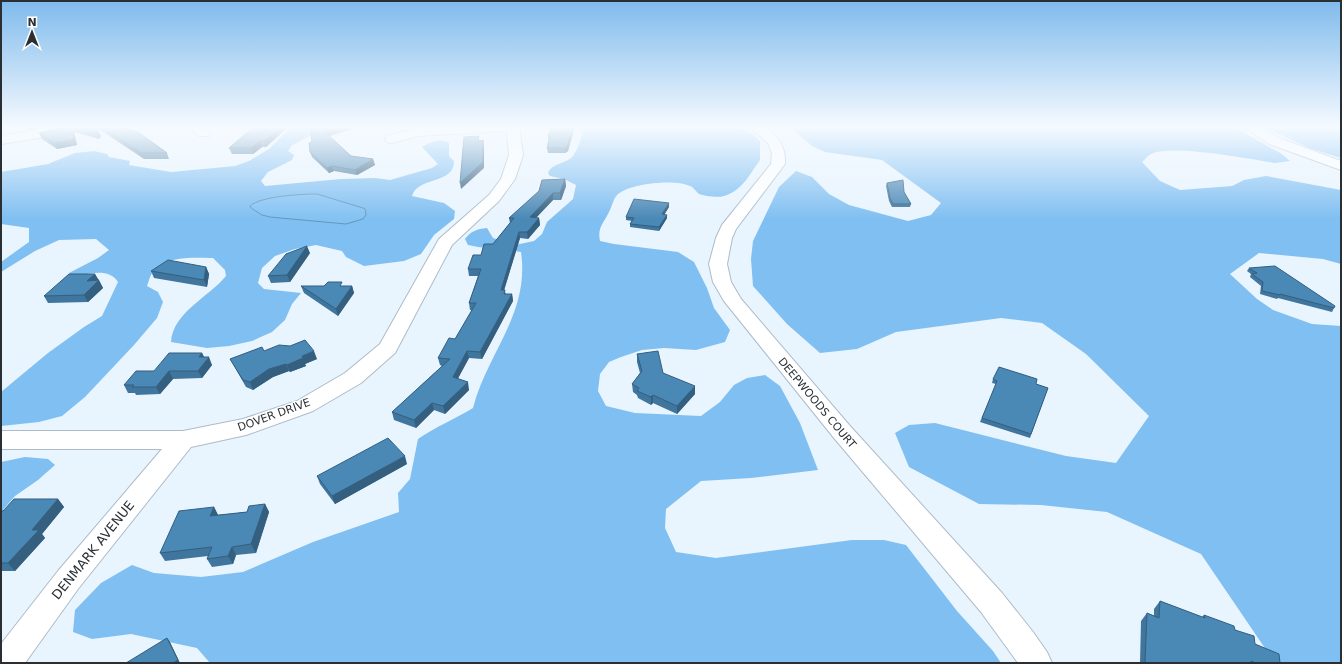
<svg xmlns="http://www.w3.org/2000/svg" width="1342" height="664" viewBox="0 0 1342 664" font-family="'DejaVu Sans',sans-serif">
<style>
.forest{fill:#80bff1}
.water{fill:#83c2f3;stroke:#6896ba}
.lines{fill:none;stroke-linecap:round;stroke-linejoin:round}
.minor-casing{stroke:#adbcc8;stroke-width:2}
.minor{fill:#fff;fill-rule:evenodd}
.wall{fill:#40759d}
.shaded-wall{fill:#345f7f}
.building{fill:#4a88b6;stroke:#345f7f}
.labels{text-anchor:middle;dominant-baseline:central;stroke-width:3;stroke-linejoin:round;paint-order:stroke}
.street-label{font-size:11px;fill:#2a2f34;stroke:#fff}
.near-street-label{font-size:13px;fill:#2a2f34;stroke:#fff}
</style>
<rect width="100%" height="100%" fill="#e8f4fe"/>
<g class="forest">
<path d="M292 126H316L314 134 292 145 288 151 294 155 292 160 268 172 261 181 265 186 341 179 375 178 390 180 432 168 438 164 422 147C429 142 441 138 449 143V156L454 161C454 185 418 176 412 196L444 203 455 211 454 219 434 235 421 254 404 261 364 266 346 257 342 251 316 245 295 249 275 256 262 268 258 283 264 289 301 293 292 304 285 320 272 332 252 341 229 346 207 348 171 342C173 312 209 297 226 276L225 270 213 258C194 258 167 255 153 272 150 275 149 281 147 286L158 292 163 302 157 318 134 345 85 397 62 416 39 422 1 426V392L48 353 84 327 102 316 118 282C108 266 86 275 70 277L69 273 98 258 109 250 96 239 59 240 35 251 1 272V262L29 242V228L1 224V172L48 164 75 153 94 151 107 154 109 157 130 161 129 165 171 172 235 166 249 161 269 149Z"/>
<path d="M585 126H734L751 133 760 141V160C750 174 742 191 724 196 718 198 705 196 699 194 696 192 694 187 690 186 675 179 632 183 618 194 614 197 612 206 610 210 604 223 597 227 600 241L614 244 678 252 694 262 707 288 714 308 730 330 725 342 696 350 664 348 642 350 621 357 609 362 600 374 598 391 606 406 635 413 701 416 720 402 734 385 747 378 765 375 780 386 800 423 818 470 751 478 701 481 666 509 665 528 676 552 716 558 852 540H884L906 545 957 611 993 651 1001 663H210L197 648 131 634 92 639 73 632 75 610 101 583 132 565 154 573 201 577 243 572 313 542 399 512 398 493 410 479 418 439C435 427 455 419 473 408 487 353 530 314 521 252 503 249 485 249 468 245L465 239C471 231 477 229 487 228L493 238 515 245 534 241 542 234 547 222 573 199 576 185 564 179 550 176 548 173C552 163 565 164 572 157 579 149 581 136 585 126Z"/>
<path d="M784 126H1105L1122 127 1232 126 1282 154 1290 161 1275 163C1249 159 1172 144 1151 154 1148 155 1145 160 1142 162L1160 181 1180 190 1232 186 1244 180 1266 176 1341 190V264L1323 259 1259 253 1230 274 1257 299 1273 310 1312 324 1341 326V663H1275L1201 554 1107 512 1041 505 979 504 909 467 895 433 909 425 935 423 1066 456 1116 463 1149 416 1086 354 1042 323 1001 318 896 332 857 349 820 353 787 324 753 286 751 259 753 241 779 187 796 171 812 177 829 194 849 205 908 221 931 215 941 203 882 160 825 152 812 146 793 130Z"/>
<polygon points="1262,126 1341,126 1341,158 1309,148"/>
<polygon points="25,457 48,459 55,465 38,480 15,496 1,512 1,462"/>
</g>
<path class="water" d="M317 194 363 208 365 209 366 215 363 219 346 224 270 217 262 215 251 208 250 206C261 196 302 194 317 194Z"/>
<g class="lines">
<defs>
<g id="minor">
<polygon points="59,126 80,126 78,129 51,136 1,144 1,136"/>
<polygon points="185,126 201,126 210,133 209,136 199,136"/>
<polygon points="456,126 519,126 523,155 515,179 499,201 452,245 395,353 361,383 313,411 246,435 191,447 78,589 25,663 1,663 1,644 58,571 162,449 1,449 1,431 183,431 243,419 297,401 345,373 380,344 439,239 489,195 501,179 509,155 507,131 418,136 392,143 387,142 385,139 387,136 417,128"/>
<path d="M748 126H763C778 135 786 146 785 164L736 229 732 238 727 264 731 282 741 299 850 426 1002 593 1033 632 1047 652 1052 663H1018L981 612 834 438 724 301 713 282 709 264 716 238 722 225 771 164 772 153 768 143Z"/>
<polygon points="1243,126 1258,126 1279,138 1341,161 1341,170 1269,144"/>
</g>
</defs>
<use href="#minor" class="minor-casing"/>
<use href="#minor" class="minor"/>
</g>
<g class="wall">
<polygon points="23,126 49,126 28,130"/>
<polygon points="70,126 91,126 98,131 101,136 99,139 74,132 77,145 57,149 42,139 39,133"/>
<polygon points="98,126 115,126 167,153 169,159 144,159 99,129"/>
<polygon points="289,126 266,147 262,147 253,154 232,154 229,148"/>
<polygon points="552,126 575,126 568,151 565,153 548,153 547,148 549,140 548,140 548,136"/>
<polygon points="329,136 351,156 373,159 375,165 357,175 334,171 329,173 312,157 310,152"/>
<polygon points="565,179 566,186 561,200 553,200 536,218 539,218 540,225 528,239 520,238 504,290 506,294 512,294 513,301 482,359 469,358 458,378 469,390 445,414 434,410 416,428 394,420 392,412 442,366 440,365 438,358 455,339 472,310 470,310 469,303 478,276 469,276 468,269 481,255 493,244 510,223 509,218"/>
<polygon points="887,183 904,192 911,204 910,207 892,207 889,201 886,186"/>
<polygon points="669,207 664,215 667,215 667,218 659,231 630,227 630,224 632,221 626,220 626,217"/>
<polygon points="310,253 290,282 271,283 268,276"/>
<polygon points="206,267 209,274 207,287 154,278 151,271"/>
<polygon points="1249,268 1334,308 1332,312 1278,298 1277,299 1260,294 1261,286 1250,277 1251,274 1247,271"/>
<polygon points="95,274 103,288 88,302 48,303 44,296"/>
<polygon points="301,286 352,286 354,293 338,316 304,293"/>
<polygon points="264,351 317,359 305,364 306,366 290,372 289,371 273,377 253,390 246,387 230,359"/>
<polygon points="202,353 204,357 212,365 202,378 173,379 160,394 136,395 135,393 128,393 124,385 154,371"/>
<polygon points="637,354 663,373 695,394 677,414 653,403 651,405 638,398 637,395 633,392 632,384 640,373 637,362"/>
<polygon points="993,379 1036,384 1048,388 1030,438 980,422 996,384 992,383"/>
<polygon points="407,464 335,504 320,484 317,476"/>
<polygon points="58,499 64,507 42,534 45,538 15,571 1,571 1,511"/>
<polygon points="265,504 269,512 256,553 236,555 233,564 212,567 207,559 208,556 165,561 160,553 214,507 218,515 247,512"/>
<polygon points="1160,601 1202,617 1204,615 1235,630 1255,644 1280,663 1140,663 1141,621 1147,613 1154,616 1154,609"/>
</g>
<g class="shaded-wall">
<polygon points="27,126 49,126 28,130"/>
<polygon points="72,126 74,132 77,145 57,149 54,143"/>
<polygon points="281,126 289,126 266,147 264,141"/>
<polygon points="344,126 363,126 326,137 325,132"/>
<polygon points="573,126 575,126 568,151 565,153 565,148"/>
<polygon points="98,131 101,136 99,139 96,133"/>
<polygon points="483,140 484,146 484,168 461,189 460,183"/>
<polygon points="260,141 262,147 253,154 251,148"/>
<polygon points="373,159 375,165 357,175 355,170"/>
<polygon points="332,166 334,171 329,173 327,168"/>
<polygon points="565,179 566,186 561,200 560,193"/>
<polygon points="553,193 553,200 530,224 530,217"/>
<polygon points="669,203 669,207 662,218 662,214"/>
<polygon points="667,215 667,218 659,231 659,227"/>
<polygon points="539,218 540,225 528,239 527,232"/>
<polygon points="519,232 520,238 502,297 501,290"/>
<polygon points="307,246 310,253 290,282 287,275"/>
<polygon points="206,267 209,274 207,287 204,280"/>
<polygon points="95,274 99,281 87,281"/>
<polygon points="99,280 103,288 88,302 84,295"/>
<polygon points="352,286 354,293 338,316 336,309"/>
<polygon points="512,294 513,301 482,359 480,352"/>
<polygon points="314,351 317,359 305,364 306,366 290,372 287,365 302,356"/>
<polygon points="467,351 469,358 455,384 453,377"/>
<polygon points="202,353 206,361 199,357"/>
<polygon points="209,357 212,365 202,378 198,371"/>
<polygon points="286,364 289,371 273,377 253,390 250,382 269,369"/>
<polygon points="169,371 173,379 160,394 156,387"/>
<polygon points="468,382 469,390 445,414 443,406"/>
<polygon points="695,386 695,394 677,414 677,406"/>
<polygon points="653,395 653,403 651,405 651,397"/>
<polygon points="432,403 434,410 416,428 414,420"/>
<polygon points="405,456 407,464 335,504 332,496"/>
<polygon points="58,499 64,507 42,534 45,538 15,571 8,563 32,530"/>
<polygon points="265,504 269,512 256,553 251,544"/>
<polygon points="214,507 218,515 210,516"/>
<polygon points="232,547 236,555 233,564 228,556"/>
<polygon points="167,638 170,642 180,663 173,663"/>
</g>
<g class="building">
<polygon points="70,126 72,126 74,139 54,143 39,133"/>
<polygon points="73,126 91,126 98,131 96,133"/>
<polygon points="100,126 115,126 138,132 167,153 141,153"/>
<polygon points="255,126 281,126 264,141 260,141 251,148 229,148"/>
<polygon points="310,126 344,126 325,132 351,156 373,159 355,170 332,166 327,168 310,152 309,143 312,142"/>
<polygon points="552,126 573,126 567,147 565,148 547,148 550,136 548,136"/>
<polygon points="479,136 478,141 483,140 483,162 460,183 464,137"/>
<polygon points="565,179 560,193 553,193 530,217 539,218 530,229 527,232 519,232 501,290 505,290 504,294 512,294 480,352 467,351 453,377 468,382 443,406 432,403 414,420 392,412 450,359 438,358 449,338 455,339 476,303 469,303 481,269 468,269 473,255 481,255 484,244 493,244 514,218 509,218 539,191 542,180"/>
<polygon points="903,180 904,192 911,204 893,204 890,198 887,183"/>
<polygon points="634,199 669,203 662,214 667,215 659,227 630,224 634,218 626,217"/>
<polygon points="307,246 287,275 268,276 286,254"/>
<polygon points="168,260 206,267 204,280 151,271"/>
<polygon points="1275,266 1335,306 1334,308 1280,294 1280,295 1262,291 1263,282 1252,274 1257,273 1249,268"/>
<polygon points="69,274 95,274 87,281 99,280 84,295 44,296"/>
<polygon points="328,282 342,282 340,286 352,286 336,309 301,286 324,286"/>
<polygon points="305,340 314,351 302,356 303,358 287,365 286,364 269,369 250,382 243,380 230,359 262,347 264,351 279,345 290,346"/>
<polygon points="658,351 663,373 695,386 677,406 653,395 651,397 637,391 639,388 632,384 642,371 637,354"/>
<polygon points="169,353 202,353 199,357 209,357 198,371 169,371 156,387 132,387 134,385 124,385 136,371 154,371"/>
<polygon points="999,367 1037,379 1036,384 1048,388 1031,434 982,418 997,381 993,379"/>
<polygon points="388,438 405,456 332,496 317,476"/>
<polygon points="14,499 58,499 32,530 39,530 8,563 1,563 1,511 3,511"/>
<polygon points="265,504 251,544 232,547 228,556 207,559 212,547 160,553 179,511 214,507 210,516 247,512 249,506"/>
<polygon points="1160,601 1205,618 1204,615 1234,626 1235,630 1254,636 1255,644 1279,654 1280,663 1256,663 1251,661 1251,663 1148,663 1145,662 1147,613 1159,618"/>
<polygon points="167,638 178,660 173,663 126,663"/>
</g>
<linearGradient id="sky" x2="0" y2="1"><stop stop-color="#7fbaec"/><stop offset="0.58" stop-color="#f5faff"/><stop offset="1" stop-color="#f5faff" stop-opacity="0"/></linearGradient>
<rect width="1342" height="219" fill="url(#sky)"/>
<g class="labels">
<g class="street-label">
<text transform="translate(817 403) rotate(50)">DEEPWOODS COURT</text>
<text transform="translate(274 415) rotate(-20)">DOVER DRIVE</text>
</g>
<g class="near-street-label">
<text transform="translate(93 550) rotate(-51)">DENMARK AVENUE</text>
</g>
</g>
<rect width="1342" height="664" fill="none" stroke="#2a2f34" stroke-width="4"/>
<g transform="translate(32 32)" stroke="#ffffff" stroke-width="3" paint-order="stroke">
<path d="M0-3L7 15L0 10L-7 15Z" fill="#2a2f34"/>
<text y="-6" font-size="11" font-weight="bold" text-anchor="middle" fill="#2a2f34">N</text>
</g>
</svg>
